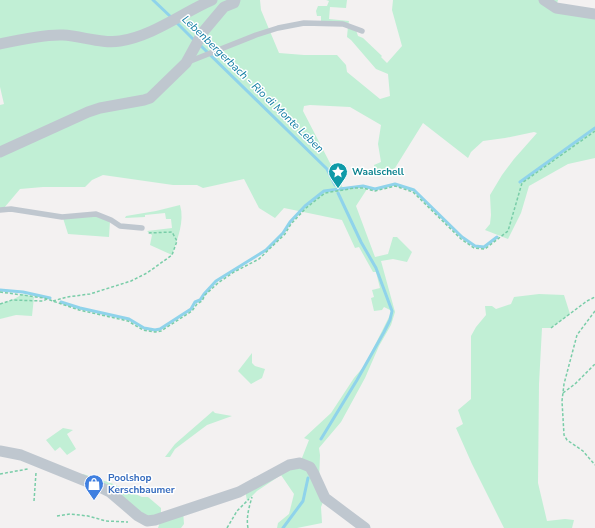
<svg xmlns="http://www.w3.org/2000/svg" width="595" height="528" viewBox="0 0 595 528" font-family="'Nunito Sans',sans-serif">
<style>
.green{fill:#c1efd5}
.lines{fill:none;stroke-linecap:round;stroke-linejoin:round}
.stream{stroke:#8fd3eb;stroke-width:3}
.path{stroke:#79cda8;stroke-width:1.5;stroke-dasharray:3 2;stroke-linecap:butt}
.service{stroke:#bfc7cf;stroke-width:5.5}
.minor{stroke:#bfc7cf;stroke-width:11}
.labels{text-anchor:middle;dominant-baseline:central;stroke-width:3;stroke-linejoin:round;paint-order:stroke}
.culture-label{font-size:10px;font-weight:bold;fill:#0d838f;stroke:#fff;text-anchor:start}
.shop-label{font-size:10px;font-weight:bold;fill:#366cbe;stroke:#fff;text-anchor:start}
.water-label{font-size:11px;font-style:italic;fill:#0f7ca3;stroke:#fff}
</style>
<rect width="100%" height="100%" fill="#f3f1f1"/>
<g class="green">
<polygon points="0,0 260,0 261,10 279,53 304,55 337,55 346,65 347,72 380,99 390,96 388,74 376,69 351,40 347,37 348,26 321,24 321,16 317,16 316,11 318,6 327,6 329,1 326,0 347,0 346,8 330,7 329,19 349,21 348,26 355,27 358,36 363,38 382,56 381,57 387,63 402,46 392,10 393,0 558,0 556,7 595,14 595,158 568,164 529,186 521,213 508,239 485,230 490,224 491,215 490,195 502,175 514,159 537,133 534,132 505,138 483,141 471,152 468,158 423,123 395,168 390,174 376,176 374,165 381,162 378,144 381,125 350,107 310,105 304,106 303,111 344,190 363,188 367,189 356,206 375,257 388,254 393,237 397,237 412,252 407,262 393,259 381,261 395,312 391,325 379,346 365,378 341,422 319,448 320,455 319,481 323,502 321,507 322,523 297,528 277,528 278,523 289,514 294,494 281,475 257,491 247,501 245,489 300,463 309,440 304,438 331,413 354,378 365,365 392,311 384,307 382,310 374,311 371,298 374,297 372,290 380,288 376,272 373,272 359,247 355,248 342,220 284,208 275,218 259,208 244,179 203,188 197,185 173,185 103,175 92,180 85,187 43,187 20,189 4,208 0,208 0,105 4,104 0,87"/>
<path d="M180 205C185 222 177 239 172 255L150 245 152 235 147 231 172 228 171 219H166L165 213 145 215V217L125 218 126 216 156 211Z"/>
<polygon points="91,215 110,221 109,237 68,234 63,218"/>
<polygon points="23,294 34,297 32,316 16,315 0,319 0,304 12,300"/>
<polygon points="539,294 564,295 570,314 551,328 542,328 539,384 538,483 547,521 565,519 574,520 572,528 504,528 472,464 456,428 463,424 458,410 471,399 471,336 476,327 486,315 485,306 492,306 496,309 511,304 514,297"/>
<polygon points="252,353 252,363 255,366 265,369 262,378 251,384 238,371"/>
<polygon points="213,411 215,413 232,416 207,425 175,449 170,457 165,457 175,444"/>
<polygon points="63,428 73,430 67,434 76,449 67,455 60,447 55,451 46,440"/>
<polygon points="83,474 111,483 142,497 148,497 161,508 161,518 183,511 184,524 181,528 158,528 161,519 155,520 81,478"/>
</g>
<g class="lines">
<g class="stream">
<polyline points="153,0 172,18"/>
<polyline points="176,22 195,41"/>
<polyline points="199,44 327,169 335,185"/>
<polyline points="520,182 595,128"/>
<polyline points="0,290 23,292 50,298"/>
<polyline points="61,302 80,308 129,319 144,328 155,330 160,329 191,309 195,302 200,300 204,294 216,281 266,250 283,233 290,222 305,206 324,191 363,186 375,189 395,184 414,190 462,237 475,246 484,247 497,237"/>
<polyline points="321,439 357,380 384,332 390,320 392,311 376,268 361,242 338,193"/>
<polyline points="283,528 303,501 308,478"/>
</g>
<g class="path">
<polyline points="0,292 44,298 79,310 128,321 143,330 155,332 161,331 192,311 197,304 202,301 205,295 218,283 234,272 259,259 285,234 291,224 306,208 325,193 355,188 363,188 375,191 395,186 413,192 461,239 474,248 485,249 508,231 522,183 595,131"/>
<polyline points="53,301 67,297 90,294 131,281 147,273 172,255 177,241 172,232 148,233"/>
<polyline points="0,304 12,300 43,301 47,299"/>
<polyline points="595,311 577,335 564,384 562,401 564,435 567,440 583,451 595,465"/>
<polyline points="551,328 587,301 595,297"/>
<polyline points="563,393 575,384 595,364"/>
<polyline points="0,474 28,469"/>
<polyline points="34,501 36,473"/>
<polyline points="57,516 70,514 88,516 106,521 128,522"/>
<polyline points="227,528 237,511 249,499"/>
<path d="M248 528C246 518 249 507 252 497"/>
</g>
<g class="service">
<polyline points="188,62 256,35 278,28 304,23 343,24 362,31"/>
<polyline points="0,210 11,209 62,217 96,214 111,220 120,226 142,228"/>
</g>
<g class="minor">
<polyline points="544,0 556,8 595,14"/>
<path d="M0 44C18 40 45 34 63 35 82 36 102 44 120 41 153 36 182 13 212 0"/>
<polyline points="0,152 88,112 100,108 144,100 150,98 186,63 203,32 224,7 234,3 235,0"/>
<polyline points="0,451 21,455 100,487 110,492 138,516 147,521 155,520 239,492 289,465 300,463 310,467 314,474 325,498 365,528"/>
</g>
</g>
<defs>
<symbol id="sight-pin" viewBox="-11 -11 22 30"><path d="M0 17L-7.5 6A9.5 9.5 0 1 1 7.5 6Z" fill="#0f9aa8" stroke="#fff"/><path d="M0-6L1.8-2.2L6-1.7L2.9 1.2L3.7 5.4L0 3.3L-3.7 5.4L-2.9 1.2L-6-1.7L-1.8-2.2Z" fill="#fff"/></symbol>
<symbol id="shop-pin" viewBox="-11 -11 22 30"><path d="M0 17L-7.5 6A9.5 9.5 0 1 1 7.5 6Z" fill="#3f7fe0" stroke="#fff"/><path d="M-5-2.5h2.3a2.7 3.5 0 0 1 5.4 0H5L5.5 6h-11ZM-1.5-2.5h3a1.5 2.3 0 0 0-3 0Z" fill="#fff"/></symbol>
</defs>
<g fill-rule="evenodd">
<use href="#sight-pin" x="327" y="161" width="22" height="30"/>
<use href="#shop-pin" x="83" y="473" width="22" height="30"/>
</g>
<g class="labels">
<g class="culture-label">
<text x="352" y="172">Waalschell</text>
</g>
<g class="shop-label">
<text x="108" y="478">Poolshop<tspan x="108" dy="12">Kerschbaumer</tspan></text>
</g>
<g class="water-label">
<text transform="translate(253 84) rotate(44)">Lebenbergerbach - Rio di Monte Leben</text>
</g>
</g>
</svg>
